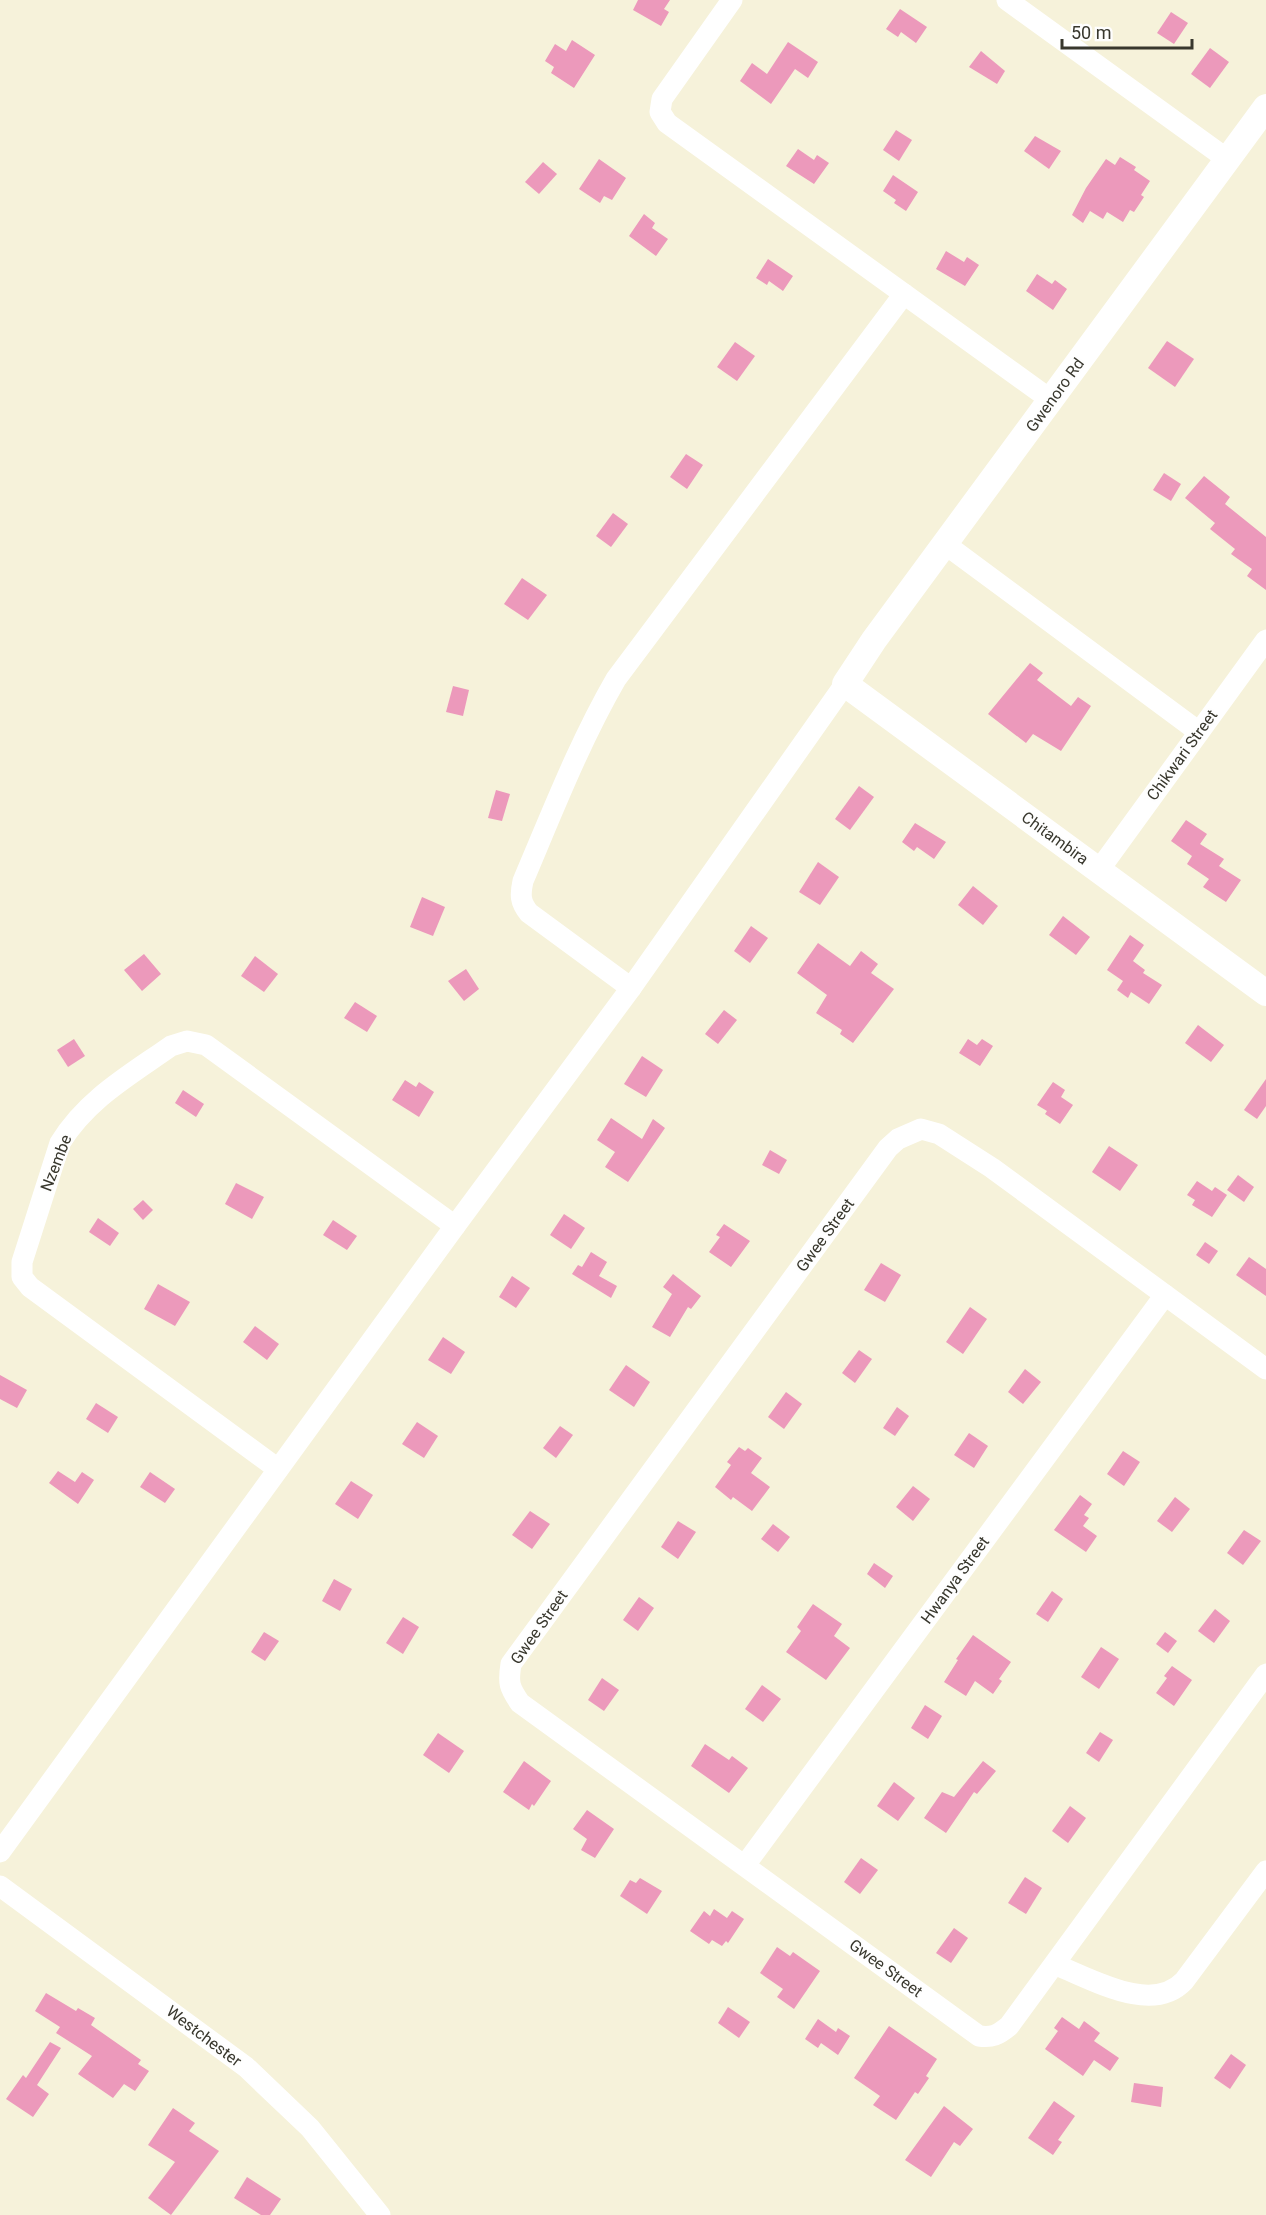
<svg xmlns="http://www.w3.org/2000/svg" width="1266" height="2215" viewBox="0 0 1266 2215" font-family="Roboto,sans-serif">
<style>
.building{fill:#ec99bb}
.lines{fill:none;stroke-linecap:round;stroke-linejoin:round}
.minor{stroke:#fff;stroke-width:21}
.tertiary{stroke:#fff;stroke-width:26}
.labels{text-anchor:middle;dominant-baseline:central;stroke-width:4.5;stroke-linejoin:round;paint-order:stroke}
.street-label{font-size:16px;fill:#38372d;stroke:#fefefe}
</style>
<rect width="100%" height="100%" fill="#f6f2da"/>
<g class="building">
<polygon points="638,0 670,0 664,9 669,12 661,26 633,10"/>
<polygon points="900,9 927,27 916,43 901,32 898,37 886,29"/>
<polygon points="1171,12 1188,23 1174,44 1157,33"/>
<polygon points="572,40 595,55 574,88 551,73 554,67 545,61 555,44 566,51"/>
<polygon points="788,42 818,62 808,78 795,69 771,104 740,81 752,63 767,74"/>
<polygon points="1210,48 1229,62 1210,88 1191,74"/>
<polygon points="981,51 1005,71 997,84 969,67"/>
<polygon points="896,130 912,140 899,161 883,150"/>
<polygon points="1035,136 1061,151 1049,169 1024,151"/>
<polygon points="798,149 814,160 817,155 829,163 814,184 786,166"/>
<polygon points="1120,157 1136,167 1134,170 1150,181 1141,195 1144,197 1134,212 1130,210 1123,222 1107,212 1103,219 1090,211 1083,223 1072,215 1086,188 1106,159 1115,165"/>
<polygon points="599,159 626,178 612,200 604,196 600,203 579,189"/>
<polygon points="543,162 557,174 539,194 525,182"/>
<polygon points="893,175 918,192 906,211 894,203 896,200 883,191"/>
<polygon points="644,214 655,223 652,228 668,239 656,256 629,236"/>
<polygon points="946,251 964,262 967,257 979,265 965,286 936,269"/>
<polygon points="768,259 793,276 783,291 769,281 767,285 756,278"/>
<polygon points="1037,274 1052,284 1055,280 1067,289 1053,310 1026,291"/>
<polygon points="1167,341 1194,359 1175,387 1148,368"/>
<polygon points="735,342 755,356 737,381 717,367"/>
<polygon points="686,454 703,465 687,489 670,477"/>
<polygon points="1164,473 1181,484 1171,501 1153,490"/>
<polygon points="1204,476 1230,497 1225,504 1266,537 1266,590 1247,576 1252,569 1231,554 1235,549 1210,529 1215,523 1185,498"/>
<polygon points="613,513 628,524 611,547 596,536"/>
<polygon points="522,578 547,595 528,620 504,604"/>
<polygon points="1030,663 1043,673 1037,680 1071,706 1078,697 1091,706 1061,751 1033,734 1026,743 988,714"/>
<polygon points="453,686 469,690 463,716 446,712"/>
<polygon points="859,786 874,797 850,830 835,819"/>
<polygon points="496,790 510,794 502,821 488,818"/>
<polygon points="1186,820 1207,834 1200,844 1224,859 1219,866 1241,880 1226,902 1203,887 1209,879 1187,864 1192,856 1171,841"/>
<polygon points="915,823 946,842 934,859 917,847 914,851 902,842"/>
<polygon points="818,862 839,877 820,905 799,892"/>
<polygon points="973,886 998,906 983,925 958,905"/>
<polygon points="422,897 445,907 433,936 410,927"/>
<polygon points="1063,916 1090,937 1076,955 1049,935"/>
<polygon points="751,926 768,938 750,963 734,951"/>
<polygon points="1130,935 1144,945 1133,961 1145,970 1143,973 1162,985 1149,1004 1131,992 1128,998 1117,990 1123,981 1107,970"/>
<polygon points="818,943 850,966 861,951 878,964 871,973 894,989 853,1043 840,1034 842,1030 816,1013 827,995 797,973"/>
<polygon points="144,954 161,974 142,991 124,970"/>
<polygon points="255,956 278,974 264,992 241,976"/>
<polygon points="466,969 479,989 464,1001 448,981"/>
<polygon points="355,1002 377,1016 367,1032 344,1018"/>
<polygon points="724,1010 737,1020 718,1044 705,1034"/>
<polygon points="1198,1025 1224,1045 1211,1062 1185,1043"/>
<polygon points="74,1039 85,1056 68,1067 57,1050"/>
<polygon points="968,1039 977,1045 982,1039 993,1046 980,1066 959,1053"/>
<polygon points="642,1056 663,1070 646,1097 624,1084"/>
<polygon points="1266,1079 1266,1106 1257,1119 1244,1110"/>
<polygon points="405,1080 416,1087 419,1082 434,1092 419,1117 392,1100"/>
<polygon points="1053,1082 1065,1090 1061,1097 1073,1105 1060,1124 1045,1114 1047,1111 1037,1105"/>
<polygon points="183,1090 204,1104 196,1117 175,1103"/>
<polygon points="611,1118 642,1139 653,1119 665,1128 628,1182 605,1167 615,1152 597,1140"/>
<polygon points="1109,1146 1138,1165 1120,1191 1092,1172"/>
<polygon points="770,1150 787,1160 779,1174 762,1165"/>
<polygon points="1238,1175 1254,1187 1244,1202 1227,1190"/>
<polygon points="1197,1181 1212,1191 1215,1187 1227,1195 1212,1217 1192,1205 1195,1200 1187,1195"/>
<polygon points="236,1183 264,1197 252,1219 225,1204"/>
<polygon points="143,1200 153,1210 143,1220 133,1209"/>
<polygon points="564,1214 585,1228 571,1249 550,1235"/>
<polygon points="98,1218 119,1233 110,1246 89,1232"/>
<polygon points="333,1220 357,1236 347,1250 323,1235"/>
<polygon points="724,1224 750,1241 731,1267 709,1252 720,1237 716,1235"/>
<polygon points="1205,1242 1218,1251 1209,1264 1196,1255"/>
<polygon points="591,1252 607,1262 599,1276 617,1286 611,1298 572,1274 578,1265 582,1267"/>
<polygon points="1249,1257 1266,1269 1266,1296 1236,1275"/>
<polygon points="881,1263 901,1275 885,1302 864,1290"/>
<polygon points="673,1274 701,1296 691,1309 688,1307 670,1337 652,1327 672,1294 663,1287"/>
<polygon points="512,1276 530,1288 516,1308 499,1297"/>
<polygon points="158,1284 190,1302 175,1326 144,1309"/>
<polygon points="970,1307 987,1319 963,1354 946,1342"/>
<polygon points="255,1326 279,1344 267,1360 243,1342"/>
<polygon points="443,1337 465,1352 451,1374 428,1360"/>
<polygon points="859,1350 872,1359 855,1383 842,1373"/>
<polygon points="626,1365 650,1382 634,1407 609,1390"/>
<polygon points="1025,1369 1041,1382 1023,1404 1008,1392"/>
<polygon points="0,1375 27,1390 17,1408 0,1399"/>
<polygon points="786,1392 802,1404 784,1429 768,1417"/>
<polygon points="96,1403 118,1417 108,1433 86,1419"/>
<polygon points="897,1407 909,1416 895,1436 883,1428"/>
<polygon points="417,1422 438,1436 424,1458 402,1444"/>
<polygon points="560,1426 573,1435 556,1458 543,1448"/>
<polygon points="969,1433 988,1446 974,1468 954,1455"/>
<polygon points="739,1447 745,1451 748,1448 762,1458 751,1473 770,1487 752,1511 733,1497 731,1500 715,1487 731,1465 727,1462"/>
<polygon points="1123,1451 1140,1462 1124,1486 1107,1474"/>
<polygon points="58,1471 75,1482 82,1472 94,1480 78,1504 49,1483"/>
<polygon points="150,1472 175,1489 165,1503 140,1487"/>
<polygon points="351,1481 373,1495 358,1519 335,1504"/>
<polygon points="913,1486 930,1499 913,1521 896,1507"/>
<polygon points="1080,1495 1092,1504 1084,1515 1089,1518 1083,1526 1097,1536 1086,1552 1054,1530"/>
<polygon points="1175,1497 1190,1509 1172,1532 1157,1521"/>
<polygon points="530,1511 550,1524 532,1549 512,1535"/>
<polygon points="678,1521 696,1532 678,1559 661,1547"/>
<polygon points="773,1524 790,1537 778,1552 761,1539"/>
<polygon points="1244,1530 1261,1541 1243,1565 1227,1553"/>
<polygon points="874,1563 893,1576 885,1588 867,1574"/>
<polygon points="334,1579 352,1589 340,1611 322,1601"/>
<polygon points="1052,1591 1063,1599 1048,1622 1036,1614"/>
<polygon points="639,1597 654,1608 638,1631 623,1620"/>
<polygon points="813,1604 842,1624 834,1636 850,1648 826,1680 786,1652 801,1631 797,1627"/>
<polygon points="1215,1609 1230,1621 1214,1643 1198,1631"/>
<polygon points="403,1617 419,1627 403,1654 386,1643"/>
<polygon points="264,1632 279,1641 265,1661 251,1652"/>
<polygon points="1165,1632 1177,1641 1168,1653 1156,1644"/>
<polygon points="973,1635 1011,1662 999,1679 1002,1681 993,1694 975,1681 966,1696 944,1682 958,1660 956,1659"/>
<polygon points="1101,1647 1119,1659 1099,1689 1081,1677"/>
<polygon points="1172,1666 1192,1680 1174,1706 1156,1693 1167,1678 1164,1676"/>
<polygon points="602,1678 619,1690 604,1711 588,1700"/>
<polygon points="762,1685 781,1699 763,1722 745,1709"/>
<polygon points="925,1705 942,1716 928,1739 911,1728"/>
<polygon points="1100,1732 1113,1740 1099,1762 1086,1753"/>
<polygon points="438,1733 464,1751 449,1773 423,1755"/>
<polygon points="705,1744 729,1760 732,1756 748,1768 729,1793 691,1766"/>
<polygon points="524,1761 551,1781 534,1806 532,1804 529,1810 503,1792"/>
<polygon points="983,1761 996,1771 977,1794 974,1792 946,1833 924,1818 942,1792 954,1797"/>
<polygon points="894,1782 915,1798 898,1821 877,1806"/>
<polygon points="1070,1806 1086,1818 1068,1843 1052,1831"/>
<polygon points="587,1810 614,1829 595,1858 581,1850 587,1839 573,1829"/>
<polygon points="861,1858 878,1870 860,1894 844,1882"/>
<polygon points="1025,1877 1042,1888 1026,1914 1008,1903"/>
<polygon points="640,1878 662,1891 647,1914 620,1896 630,1880 636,1883"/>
<polygon points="714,1909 727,1918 732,1911 744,1919 728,1943 726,1941 722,1946 712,1940 709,1944 690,1931 704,1911 710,1916"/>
<polygon points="954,1928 968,1938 951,1963 936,1953"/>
<polygon points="777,1947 790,1956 793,1952 820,1971 794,2009 777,1997 783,1989 760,1973"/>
<polygon points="46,1993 76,2011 78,2008 95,2018 91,2025 141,2060 138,2064 149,2071 135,2091 124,2084 113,2098 78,2074 92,2056 56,2033 60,2027 35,2011"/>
<polygon points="728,2007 750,2022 739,2038 718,2023"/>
<polygon points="1062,2017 1079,2029 1084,2021 1100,2033 1094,2041 1119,2058 1110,2071 1094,2060 1083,2076 1045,2049 1058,2031 1054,2028"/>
<polygon points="818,2019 836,2032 838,2028 850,2036 838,2055 821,2043 818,2048 805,2039"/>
<polygon points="889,2026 937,2059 926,2076 929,2078 918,2094 915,2092 896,2120 873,2105 880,2096 854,2078"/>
<polygon points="50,2042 61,2048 37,2085 49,2094 33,2117 6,2099 23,2075 26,2078"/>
<polygon points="1231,2054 1246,2065 1230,2089 1214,2078"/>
<polygon points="1134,2083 1163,2087 1161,2107 1131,2102"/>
<polygon points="1054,2101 1075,2116 1058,2140 1062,2142 1053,2155 1028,2138"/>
<polygon points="944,2106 973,2129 960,2146 954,2142 931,2177 905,2160"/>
<polygon points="173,2108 195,2123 189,2131 219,2151 171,2215 148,2198 175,2162 148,2145"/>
<polygon points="247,2177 281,2199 270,2215 261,2215 234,2198"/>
</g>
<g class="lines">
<g class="minor">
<polyline points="732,0 662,99 660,112 667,123 1051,400"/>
<polyline points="1007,0 1227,159"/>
<polyline points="945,544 1199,732"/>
<polyline points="1099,870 1266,640"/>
<path d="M631 988 529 913C520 902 520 895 523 881 552 813 579 743 616 679L904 294"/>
<path d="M1266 1369 992 1168 939 1134 921 1129 898 1139 888 1148 511 1664C508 1683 509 1687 520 1703L979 2036C992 2038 998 2035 1009 2026L1266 1674"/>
<path d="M278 1469 30 1287 22 1277V1262L60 1143C87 1099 130 1075 171 1046L187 1041 206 1045 455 1226"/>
<polyline points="0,1852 455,1226 631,988 845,684"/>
<polyline points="745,1865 1165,1295"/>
<polyline points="0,1886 246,2067 310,2128 380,2215"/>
<path d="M1056 1965C1092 1979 1152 2015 1184 1981L1266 1871"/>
</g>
<polyline class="tertiary" points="1266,107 874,640 845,684 1266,993"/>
</g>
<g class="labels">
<g class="street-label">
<text transform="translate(1055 395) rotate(-54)">Gwenoro Rd</text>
<text transform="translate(1182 755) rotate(-54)">Chikwari Street</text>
<text transform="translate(1055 838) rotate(36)">Chitambira</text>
<text transform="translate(56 1163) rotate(-69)">Nzembe</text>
<text transform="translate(825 1235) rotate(-54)">Gwee Street</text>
<text transform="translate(955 1580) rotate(-54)">Hwanya Street</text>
<text transform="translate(539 1627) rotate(-55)">Gwee Street</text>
<text transform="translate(886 1968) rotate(36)">Gwee Street</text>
<text transform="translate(204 2036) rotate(37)">Westchester</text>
</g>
</g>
<path d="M1062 39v9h130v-9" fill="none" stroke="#38372d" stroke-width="3"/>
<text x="1071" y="39" font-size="18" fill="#38372d" stroke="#fefefe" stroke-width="4.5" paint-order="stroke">50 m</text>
</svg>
